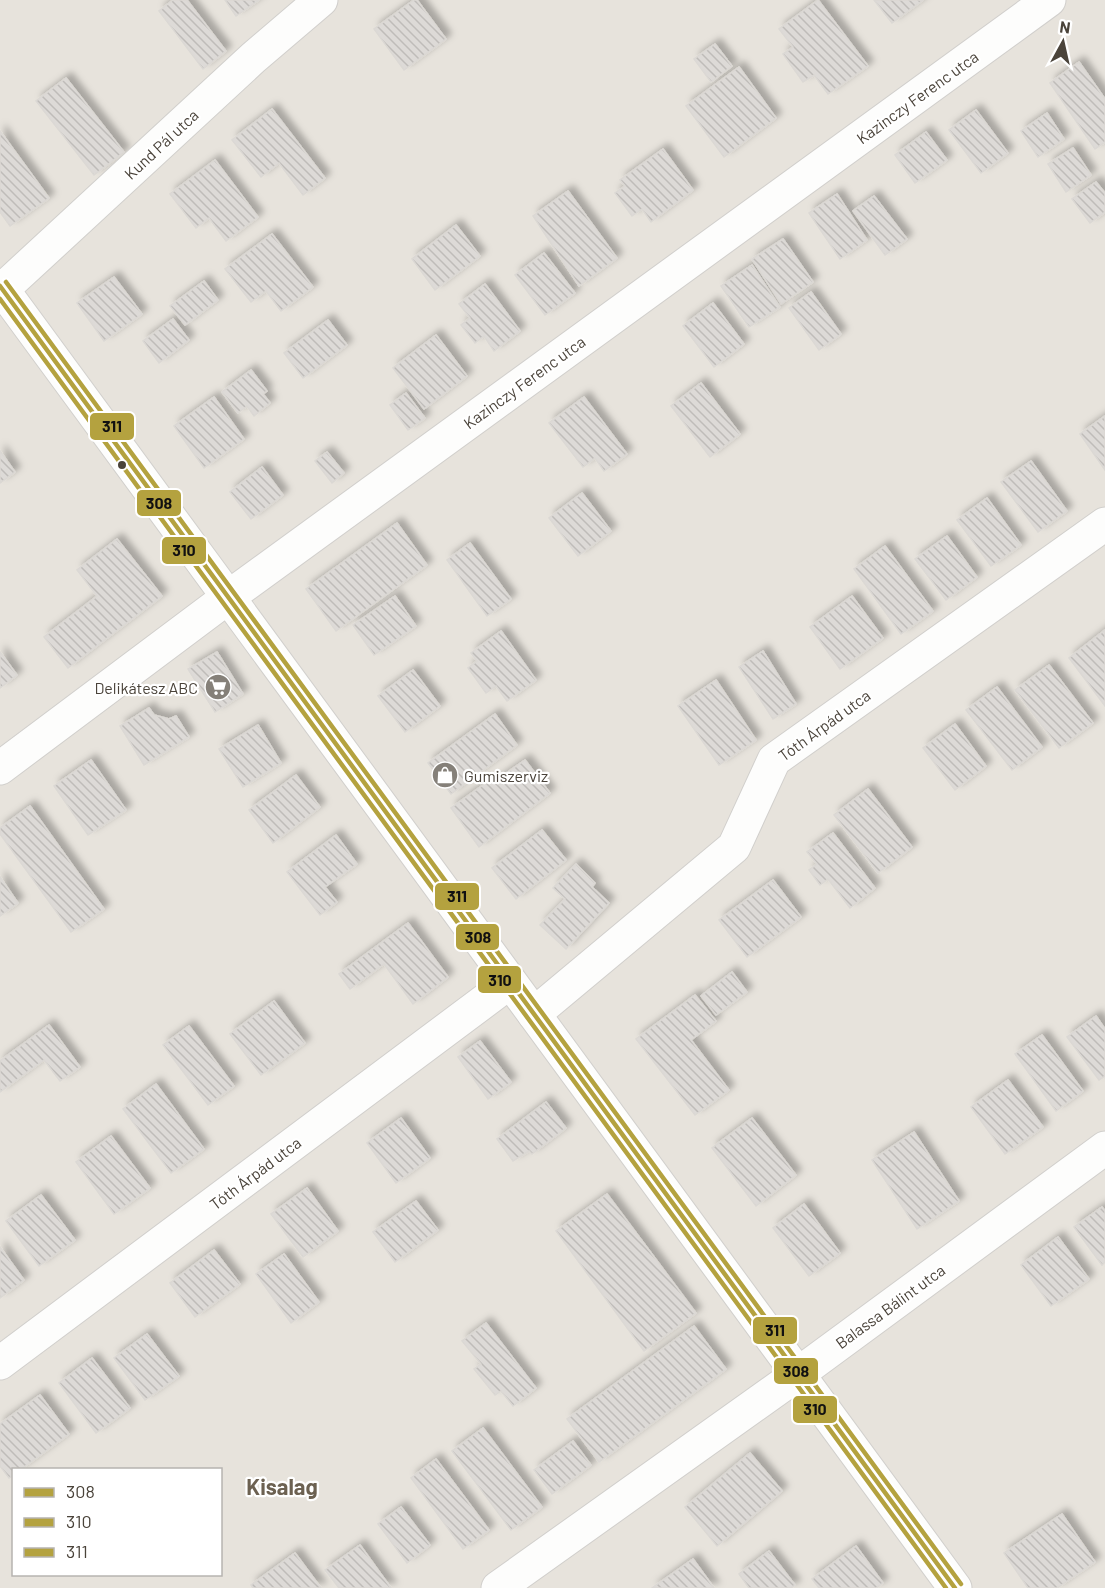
<svg xmlns="http://www.w3.org/2000/svg" width="1105" height="1588" viewBox="0 0 1105 1588" font-family="Barlow,sans-serif">
<style>
.residential{fill:#e7e3dc;fill-rule:evenodd}
.building{fill:url(#building-back-hatch);stroke:#dbd8d4;stroke-width:1.5;filter:url(#shadow)}
.lines{fill:none;stroke-linecap:round;stroke-linejoin:round}
.minor-casing{stroke:#d1cfcc;stroke-width:35}
.minor{stroke:#fdfdfc;stroke-width:33}
.bus-1-casing{stroke:#fff;stroke-width:9}
.bus-2-casing{stroke:#fff;stroke-width:9}
.bus-3-casing{stroke:#fff;stroke-width:9}
.bus-1{stroke:#b4a23f;stroke-width:4.5}
.bus-2{stroke:#b4a23f;stroke-width:4.5}
.bus-3{stroke:#b4a23f;stroke-width:4.5}
.bus-dot{fill:#4a433a;stroke:#fff;stroke-width:2}
.labels{text-anchor:middle;dominant-baseline:central;stroke-width:4.5;stroke-linejoin:round;paint-order:stroke}
.street-label{font-size:16px;fill:#4a433a;stroke:#fff}
.poi-label{font-size:16px;fill:#4a433a;stroke:#fff;text-anchor:end}
.district-label{font-size:22px;font-weight:bold;fill:#6c6151;stroke:#fff}
.line-badge{stroke:#fff;stroke-width:2}
.pale-badge-label{font-size:16px;text-anchor:middle;font-weight:bold;fill:#111}
</style>
<defs>
<pattern id="building-back-hatch" width="6" height="6" patternUnits="userSpaceOnUse" patternTransform="scale(1.5)"><rect width="6" height="6" fill="#dddad7"/><path d="M-1 5l2 2M0 0l6 6M5-1l2 2" fill="none" stroke="#bfbcb9"/></pattern>
<filter id="shadow"><feDropShadow dx="5.5" dy="-5.5" stdDeviation="3" flood-color="#0004"/></filter>
</defs>
<rect width="100%" height="100%" fill="#f3f1ee"/>
<path class="residential" d="M0 0H1105V1588H0ZM14 1470H220V1574H14Z"/>
<g class="building">
<polygon points="173,0 187,0 226,51 203,69 159,11"/>
<polygon points="225,0 259,0 236,16"/>
<polygon points="414,0 417,0 446,39 404,70 374,29"/>
<polygon points="818,0 868,66 828,94 814,75 803,82 783,54 793,47 779,29"/>
<polygon points="874,0 923,0 892,23"/>
<polygon points="715,44 732,66 711,82 694,59"/>
<polygon points="1079,62 1105,99 1105,142 1095,149 1050,83"/>
<polygon points="739,67 776,118 724,157 686,106"/>
<polygon points="66,78 124,152 94,175 36,101"/>
<polygon points="272,109 325,178 303,195 279,163 261,177 232,140"/>
<polygon points="976,110 1008,153 981,173 949,130"/>
<polygon points="1047,113 1064,139 1038,157 1021,131"/>
<polygon points="0,131 49,198 10,226 0,212"/>
<polygon points="926,132 947,160 915,183 895,155"/>
<polygon points="1073,148 1091,175 1066,192 1048,164"/>
<polygon points="663,149 693,190 651,222 642,209 632,216 615,193 625,186 620,180"/>
<polygon points="215,160 258,217 226,241 209,218 196,228 170,194"/>
<polygon points="1096,182 1105,193 1105,212 1090,223 1072,199"/>
<polygon points="568,191 617,258 579,286 533,216"/>
<polygon points="837,194 867,240 840,259 809,213"/>
<polygon points="874,196 907,239 885,255 853,211"/>
<polygon points="456,225 480,256 435,290 412,259"/>
<polygon points="272,234 313,287 281,311 266,291 251,302 225,269"/>
<polygon points="783,239 813,282 781,304 752,259"/>
<polygon points="544,253 575,293 545,315 515,275"/>
<polygon points="752,265 780,307 749,327 721,286"/>
<polygon points="114,277 142,314 104,341 77,303"/>
<polygon points="204,281 218,300 185,325 170,306"/>
<polygon points="485,284 520,331 494,351 484,336 475,343 461,325 470,318 459,304"/>
<polygon points="811,292 841,334 819,350 789,308"/>
<polygon points="713,303 744,344 714,367 683,326"/>
<polygon points="173,319 189,340 159,363 143,341"/>
<polygon points="328,320 347,345 303,378 284,353"/>
<polygon points="436,335 467,376 424,409 393,368"/>
<polygon points="251,370 267,391 263,394 270,403 254,416 247,406 238,413 222,392"/>
<polygon points="701,383 740,434 710,457 671,406"/>
<polygon points="406,393 425,418 408,430 390,405"/>
<polygon points="214,397 244,439 204,468 174,426"/>
<polygon points="584,397 627,454 604,471 595,458 583,467 549,423"/>
<polygon points="1105,416 1105,470 1080,434"/>
<polygon points="0,451 15,472 0,483"/>
<polygon points="327,452 344,473 332,483 315,461"/>
<polygon points="1031,461 1067,511 1038,532 1001,482"/>
<polygon points="262,467 283,495 251,519 230,492"/>
<polygon points="582,493 611,531 578,556 549,518"/>
<polygon points="987,498 1021,545 991,566 957,520"/>
<polygon points="397,523 427,565 336,631 306,589"/>
<polygon points="947,536 977,577 946,600 915,559"/>
<polygon points="117,539 162,596 68,668 44,637 97,596 77,570"/>
<polygon points="470,543 511,599 487,616 447,560"/>
<polygon points="885,546 933,611 901,634 854,569"/>
<polygon points="395,596 416,626 374,655 353,625"/>
<polygon points="852,596 883,638 840,669 810,627"/>
<polygon points="1105,630 1105,706 1069,658"/>
<polygon points="501,631 536,680 507,701 496,686 486,693 468,668 477,661 471,653"/>
<polygon points="763,651 796,704 773,719 739,667"/>
<polygon points="0,652 17,675 0,688"/>
<polygon points="217,652 243,694 215,712 188,669"/>
<polygon points="1049,665 1093,723 1059,748 1015,690"/>
<polygon points="413,670 440,706 405,732 378,696"/>
<polygon points="716,680 756,740 719,765 678,706"/>
<polygon points="997,687 1042,747 1012,770 966,710"/>
<polygon points="149,708 154,715 169,719 176,716 189,737 144,765 120,726"/>
<polygon points="495,714 517,745 451,794 428,763"/>
<polygon points="955,724 986,766 955,790 923,748"/>
<polygon points="258,725 281,763 243,787 219,749"/>
<polygon points="91,760 126,810 88,835 54,786"/>
<polygon points="525,760 550,793 479,847 451,808 490,780 492,783"/>
<polygon points="296,775 320,807 273,843 249,810"/>
<polygon points="868,789 912,847 878,873 834,815"/>
<polygon points="30,806 104,909 71,932 0,834 0,828"/>
<polygon points="542,830 566,860 516,899 492,868"/>
<polygon points="833,833 875,888 850,908 828,879 820,885 809,870 817,864 807,852"/>
<polygon points="336,835 357,864 325,887 337,902 320,915 287,872"/>
<polygon points="576,864 595,883 592,887 609,903 566,949 540,925 565,899 553,888"/>
<polygon points="0,877 18,903 0,916"/>
<polygon points="773,880 801,917 747,957 719,920"/>
<polygon points="408,923 448,977 413,1004 384,964 350,989 339,974"/>
<polygon points="732,972 747,992 716,1015 701,996"/>
<polygon points="695,995 716,1021 691,1040 729,1090 695,1115 636,1039"/>
<polygon points="274,1001 305,1043 261,1075 230,1034"/>
<polygon points="1096,1016 1105,1029 1105,1076 1099,1080 1067,1037"/>
<polygon points="49,1025 80,1067 60,1081 44,1060 0,1092 0,1061"/>
<polygon points="189,1026 234,1086 208,1105 163,1045"/>
<polygon points="1042,1035 1083,1091 1056,1111 1015,1054"/>
<polygon points="480,1041 511,1082 488,1099 458,1057"/>
<polygon points="1008,1080 1043,1127 1005,1154 971,1107"/>
<polygon points="156,1084 204,1149 171,1173 123,1109"/>
<polygon points="546,1102 566,1128 532,1154 529,1151 513,1161 497,1139"/>
<polygon points="401,1118 430,1158 396,1183 367,1143"/>
<polygon points="752,1118 796,1175 756,1206 712,1148"/>
<polygon points="914,1132 959,1201 917,1229 872,1160"/>
<polygon points="111,1136 150,1188 114,1214 76,1162"/>
<polygon points="307,1188 338,1231 303,1257 271,1214"/>
<polygon points="607,1194 696,1313 644,1351 556,1231"/>
<polygon points="41,1195 75,1240 39,1266 6,1221"/>
<polygon points="416,1201 438,1230 395,1262 373,1232"/>
<polygon points="804,1204 840,1253 809,1276 773,1228"/>
<polygon points="1102,1207 1105,1211 1105,1262 1102,1265 1074,1227"/>
<polygon points="1058,1237 1089,1279 1051,1306 1021,1265"/>
<polygon points="0,1247 24,1280 0,1298"/>
<polygon points="214,1250 240,1284 195,1317 170,1283"/>
<polygon points="284,1254 319,1302 291,1323 256,1274"/>
<polygon points="486,1323 536,1388 513,1406 501,1391 495,1395 474,1369 481,1364 462,1341"/>
<polygon points="694,1326 726,1369 599,1462 567,1419"/>
<polygon points="147,1334 179,1376 145,1400 114,1358"/>
<polygon points="92,1358 130,1408 96,1433 59,1383"/>
<polygon points="40,1395 69,1434 20,1470 14,1470 14,1475 9,1478 0,1466 0,1424"/>
<polygon points="483,1428 542,1507 511,1530 452,1451"/>
<polygon points="573,1441 591,1465 552,1494 534,1470"/>
<polygon points="750,1453 782,1491 717,1546 685,1507"/>
<polygon points="436,1459 489,1530 463,1549 411,1478"/>
<polygon points="401,1507 430,1545 407,1563 378,1524"/>
<polygon points="1062,1514 1095,1562 1057,1588 1028,1588 1004,1553"/>
<polygon points="360,1545 391,1588 339,1588 325,1570"/>
<polygon points="856,1546 883,1583 876,1588 819,1588 812,1579"/>
<polygon points="769,1551 795,1585 791,1588 749,1588 739,1574"/>
<polygon points="295,1553 321,1588 253,1588 251,1585"/>
<polygon points="693,1559 714,1588 652,1588"/>
</g>
<g class="lines">
<defs>
<g id="minor">
<polyline points="0,286 955,1588"/>
<polyline points="3,289 253,58 321,0"/>
<polyline points="0,768 227,598 1049,0"/>
<polyline points="534,1014 734,847 774,760 1105,524"/>
<polyline points="0,1363 510,982"/>
<polyline points="498,1588 798,1374 1105,1148"/>
</g>
</defs>
<use href="#minor" class="minor-casing"/>
<use href="#minor" class="minor"/>
<defs>
<polyline id="bus-1" points="0,286 955,1588"/>
<polyline id="bus-2" points="0,299 946,1588"/>
<polyline id="bus-3" points="6,282 961,1584"/>
</defs>
<use href="#bus-1" class="bus-1-casing"/>
<use href="#bus-2" class="bus-2-casing"/>
<use href="#bus-3" class="bus-3-casing"/>
<use href="#bus-1" class="bus-1"/>
<use href="#bus-2" class="bus-2"/>
<use href="#bus-3" class="bus-3"/>
</g>
<defs>
<symbol id="supermarket-disc" viewBox="-11 -11 22 22"><circle r="9.5" fill="#858079" stroke="#fff"/><path d="M-6-5.5h2.5l.6 2H6L4.5 2H-2.5L-4.4-4H-6ZM-1.5 3.2a1.3 1.3 0 1 0 .1 0ZM3 3.2a1.3 1.3 0 1 0 .1 0Z" fill="#fff"/></symbol>
<symbol id="shop-disc" viewBox="-11 -11 22 22"><circle r="9.5" fill="#858079" stroke="#fff"/><path d="M-5-2.5h2.3a2.7 3.5 0 0 1 5.4 0H5L5.5 6h-11ZM-1.5-2.5h3a1.5 2.3 0 0 0-3 0Z" fill="#fff"/></symbol>
</defs>
<g fill-rule="evenodd">
<use href="#supermarket-disc" x="203" y="672" width="30" height="30"/>
<use href="#shop-disc" x="430" y="760" width="30" height="30"/>
</g>
<circle class="bus-dot" cx="122" cy="465" r="5"/>
<g class="labels">
<g class="street-label">
<text transform="translate(917 97) rotate(-36)">Kazinczy Ferenc utca</text>
<text transform="translate(161 144) rotate(-43)">Kund Pál utca</text>
<text transform="translate(524 382) rotate(-36)">Kazinczy Ferenc utca</text>
<text transform="translate(824 725) rotate(-36)">Tóth Árpád utca</text>
<text transform="translate(255 1173) rotate(-37)">Tóth Árpád utca</text>
<text transform="translate(890 1306) rotate(-36)">Balassa Bálint utca</text>
</g>
<g class="poi-label">
<text x="198" y="687">Delikátesz ABC</text>
<text x="464" y="775" text-anchor="start">Gumiszerviz</text>
</g>
<g class="district-label">
<text x="282" y="1486">Kisalag</text>
</g>
</g>
<g class="line-badge">
<rect x="89" y="412" width="46" height="29" rx="6" fill="#b4a23f"/>
<rect x="136" y="489" width="46" height="28" rx="6" fill="#b4a23f"/>
<rect x="161" y="536" width="46" height="29" rx="6" fill="#b4a23f"/>
<rect x="434" y="882" width="46" height="29" rx="6" fill="#b4a23f"/>
<rect x="455" y="923" width="45" height="28" rx="6" fill="#b4a23f"/>
<rect x="477" y="965" width="45" height="29" rx="6" fill="#b4a23f"/>
<rect x="752" y="1316" width="46" height="29" rx="6" fill="#b4a23f"/>
<rect x="773" y="1357" width="46" height="28" rx="6" fill="#b4a23f"/>
<rect x="792" y="1395" width="46" height="29" rx="6" fill="#b4a23f"/>
</g>
<g class="pale-badge-label">
<text x="112" y="432">311</text>
<text x="159" y="509">308</text>
<text x="184" y="556">310</text>
<text x="457" y="902">311</text>
<text x="478" y="943">308</text>
<text x="500" y="986">310</text>
<text x="775" y="1336">311</text>
<text x="796" y="1377">308</text>
<text x="815" y="1415">310</text>
</g>
<rect x="12" y="1468" width="210" height="108" fill="#ffffff" stroke="#b7b4b0" stroke-width="1.5"/>
<rect x="24" y="1488" width="30" height="9" fill="#b4a23f" stroke="#b7b4b0" stroke-width="1.5"/>
<text x="66" y="1498" font-size="18" fill="#4a433a">308</text>
<rect x="24" y="1518" width="30" height="9" fill="#b4a23f" stroke="#b7b4b0" stroke-width="1.5"/>
<text x="66" y="1528" font-size="18" fill="#4a433a">310</text>
<rect x="24" y="1548" width="30" height="9" fill="#b4a23f" stroke="#b7b4b0" stroke-width="1.5"/>
<text x="66" y="1558" font-size="18" fill="#4a433a">311</text>
<g transform="translate(1063 42) rotate(8)" stroke="#ffffff" stroke-width="4.5" paint-order="stroke">
<path d="M0-4.5L10 22L0 15L-10 22Z" fill="#4a433a"/>
<text y="-9" font-size="16" font-weight="bold" text-anchor="middle" fill="#4a433a">N</text>
</g>
</svg>
